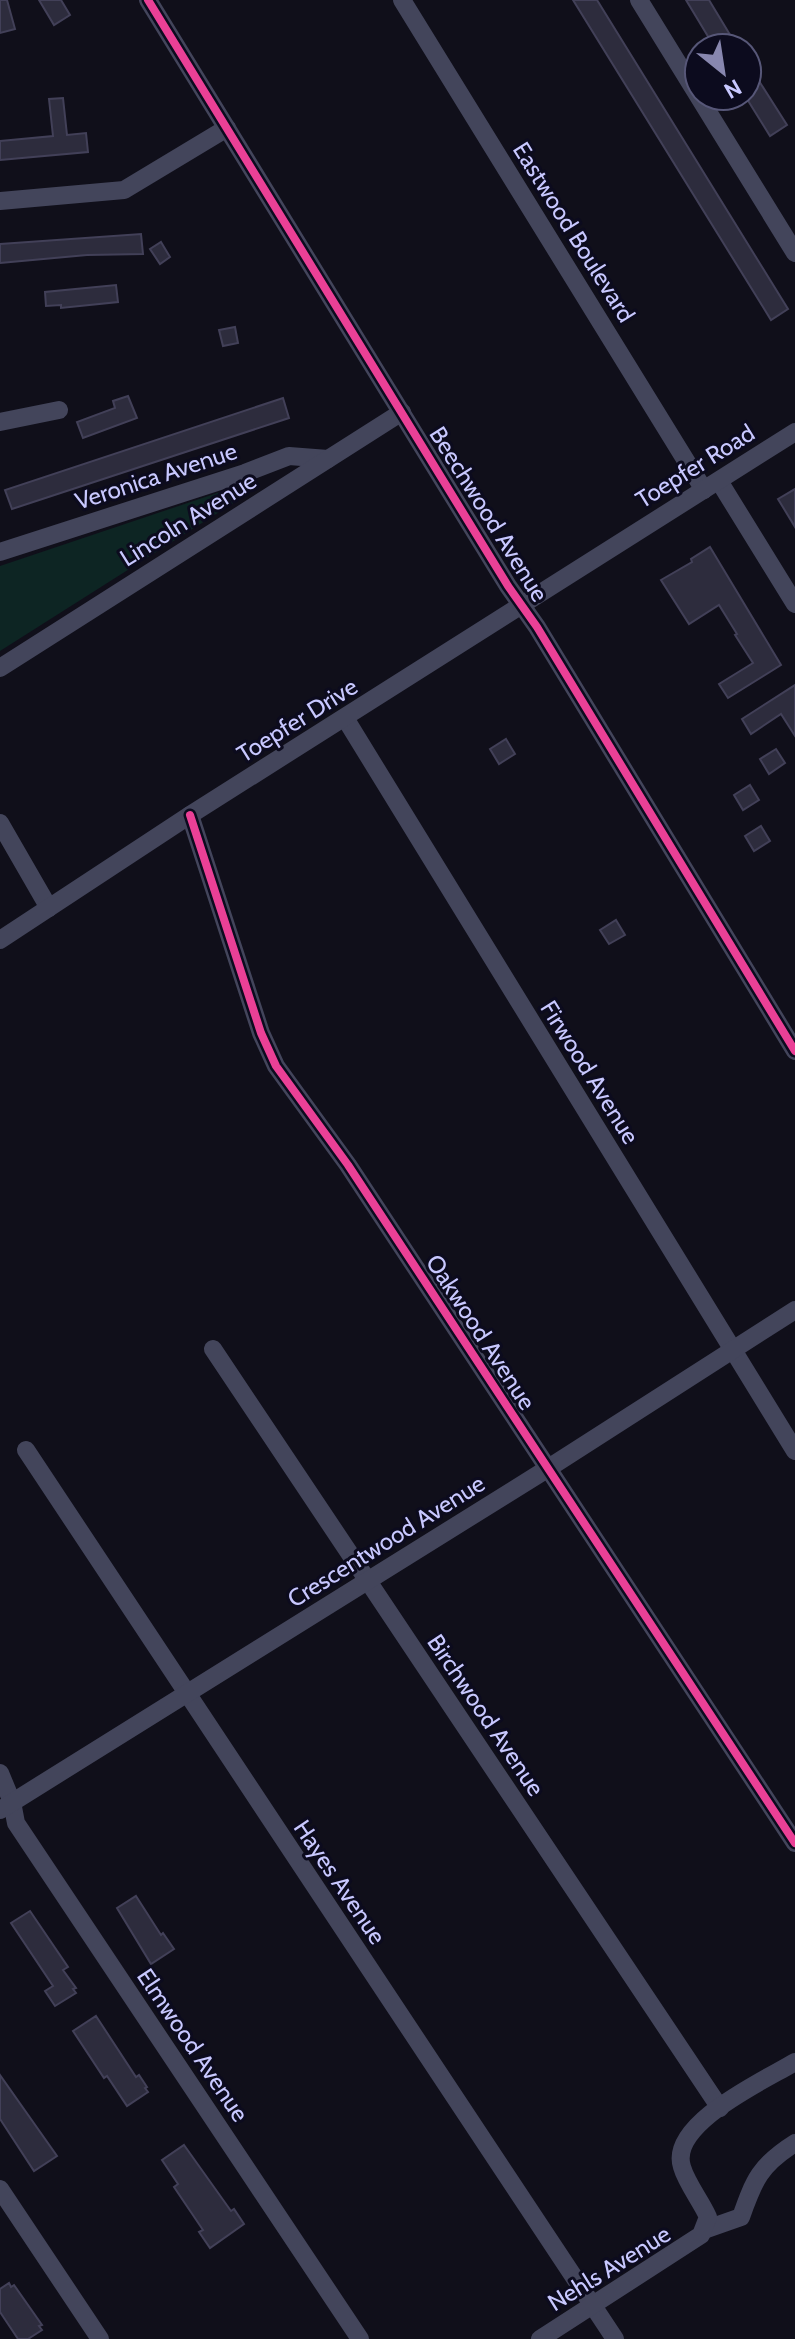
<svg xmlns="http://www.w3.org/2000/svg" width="795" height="2339" viewBox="0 0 795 2339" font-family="Cabin,sans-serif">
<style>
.green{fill:#0d2523}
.building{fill:#2d2c3d;stroke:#424058;stroke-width:2}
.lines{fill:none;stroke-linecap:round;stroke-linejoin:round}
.minor{stroke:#43455b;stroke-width:18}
.cycleway-casing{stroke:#0c0b1e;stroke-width:13}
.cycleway{stroke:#ea4096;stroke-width:8}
.labels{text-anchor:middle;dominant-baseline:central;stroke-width:6;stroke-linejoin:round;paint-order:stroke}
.street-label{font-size:24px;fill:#c8c8ff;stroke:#0c0b1e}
</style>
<rect width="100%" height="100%" fill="#100f1a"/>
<polygon class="green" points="241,485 247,488 246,495 0,651 0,566"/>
<g class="building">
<polygon points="0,0 7,0 15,29 0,33"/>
<polygon points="39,0 61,0 70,15 54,25"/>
<polygon points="573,0 597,0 788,309 771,320"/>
<polygon points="686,0 709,0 738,48 715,48"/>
<polygon points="747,62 787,125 770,136 747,99"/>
<polygon points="63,98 67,135 86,133 88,152 0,160 0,141 53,136 49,99"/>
<polygon points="141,234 143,254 87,255 0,263 0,244"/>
<polygon points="161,242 170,257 160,264 150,249"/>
<polygon points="116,285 118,302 61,308 61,305 46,306 45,292"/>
<polygon points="235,327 238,343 223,346 219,330"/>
<polygon points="128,396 137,418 83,438 77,422 115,408 113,401"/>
<polygon points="283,398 289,418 12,509 5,490"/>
<polygon points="795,489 795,527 778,499"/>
<polygon points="710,547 781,665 728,698 719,684 753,663 735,635 737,634 719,605 689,624 661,580 692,562 691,559"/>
<polygon points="795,685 795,736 781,714 751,734 742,719"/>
<polygon points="506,739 515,754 499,764 490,749"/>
<polygon points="776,749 785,763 769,774 760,759"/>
<polygon points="750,785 759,800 743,810 734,795"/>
<polygon points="761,826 770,841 754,851 745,836"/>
<polygon points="616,920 625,935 609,944 600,930"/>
<polygon points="136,1896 161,1935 163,1933 174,1949 151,1964 117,1908"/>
<polygon points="30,1911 68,1967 63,1970 76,1988 73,1989 76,1993 55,2006 45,1991 53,1986 11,1923"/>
<polygon points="96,2016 136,2077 139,2075 147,2087 145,2088 148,2092 127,2106 107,2076 104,2078 73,2031"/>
<polygon points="0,2075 57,2156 34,2171 0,2119"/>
<polygon points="184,2145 231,2211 234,2209 244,2224 210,2248 199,2232 203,2230 174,2187 178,2184 162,2160"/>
<polygon points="9,2283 11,2287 14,2285 42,2325 39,2326 42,2330 28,2339 18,2339 0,2312 0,2289"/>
</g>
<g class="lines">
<g class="minor">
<polyline points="148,0 508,586 537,627 795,1051"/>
<polyline points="402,0 704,490"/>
<polyline points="639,0 795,253"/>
<polyline points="0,201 124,190 227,128"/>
<polyline points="0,422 59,410"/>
<polyline points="719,481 795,604"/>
<polyline points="0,552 245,473 289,456 328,459"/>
<polyline points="0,668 402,412"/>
<polyline points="345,718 795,1451"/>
<polyline points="190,815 261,1033 276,1066 348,1165 795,1843"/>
<polyline points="0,823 49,908"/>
<polyline points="0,940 190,815 795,432"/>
<polyline points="213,1349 720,2108"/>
<polyline points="26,1450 615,2339"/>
<polyline points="0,1773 12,1802 16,1823 360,2339"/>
<polyline points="0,1810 547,1469 795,1310"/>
<polyline points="0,2189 100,2339"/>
<path d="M704 2230 741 2217C754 2180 760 2165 795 2143"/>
<path d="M540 2339 701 2235 708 2217C701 2201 687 2184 682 2167 668 2124 765 2080 795 2062"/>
</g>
<defs>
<g id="cycleway">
<polyline points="148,0 508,586 537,627 795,1051"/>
<polyline points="190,815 261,1033 276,1066 348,1165 795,1843"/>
</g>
</defs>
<use href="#cycleway" class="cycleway-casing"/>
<use href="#cycleway" class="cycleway"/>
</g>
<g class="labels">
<g class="street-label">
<text transform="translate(574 232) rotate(58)">Eastwood Boulevard</text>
<text transform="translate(695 466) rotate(-32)">Toepfer Road</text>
<text transform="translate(156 476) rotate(-18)">Veronica Avenue</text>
<text transform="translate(489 514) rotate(58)">Beechwood Avenue</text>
<text transform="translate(188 519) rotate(-32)">Lincoln Avenue</text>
<text transform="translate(297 720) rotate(-32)">Toepfer Drive</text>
<text transform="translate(590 1072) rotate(58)">Firwood Avenue</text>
<text transform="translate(481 1332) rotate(57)">Oakwood Avenue</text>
<text transform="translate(386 1541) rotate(-32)">Crescentwood Avenue</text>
<text transform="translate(486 1715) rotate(56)">Birchwood Avenue</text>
<text transform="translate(340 1882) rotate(56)">Hayes Avenue</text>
<text transform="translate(193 2045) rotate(56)">Elmwood Avenue</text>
<text transform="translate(609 2268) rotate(-32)">Nehls Avenue</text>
</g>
</g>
<g transform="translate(723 72) rotate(150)"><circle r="38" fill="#0c0b1e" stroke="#575778" stroke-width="2"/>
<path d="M0-6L14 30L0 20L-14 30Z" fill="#8887af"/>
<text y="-12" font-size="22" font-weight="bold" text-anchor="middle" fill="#c8c8ff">N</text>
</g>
</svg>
